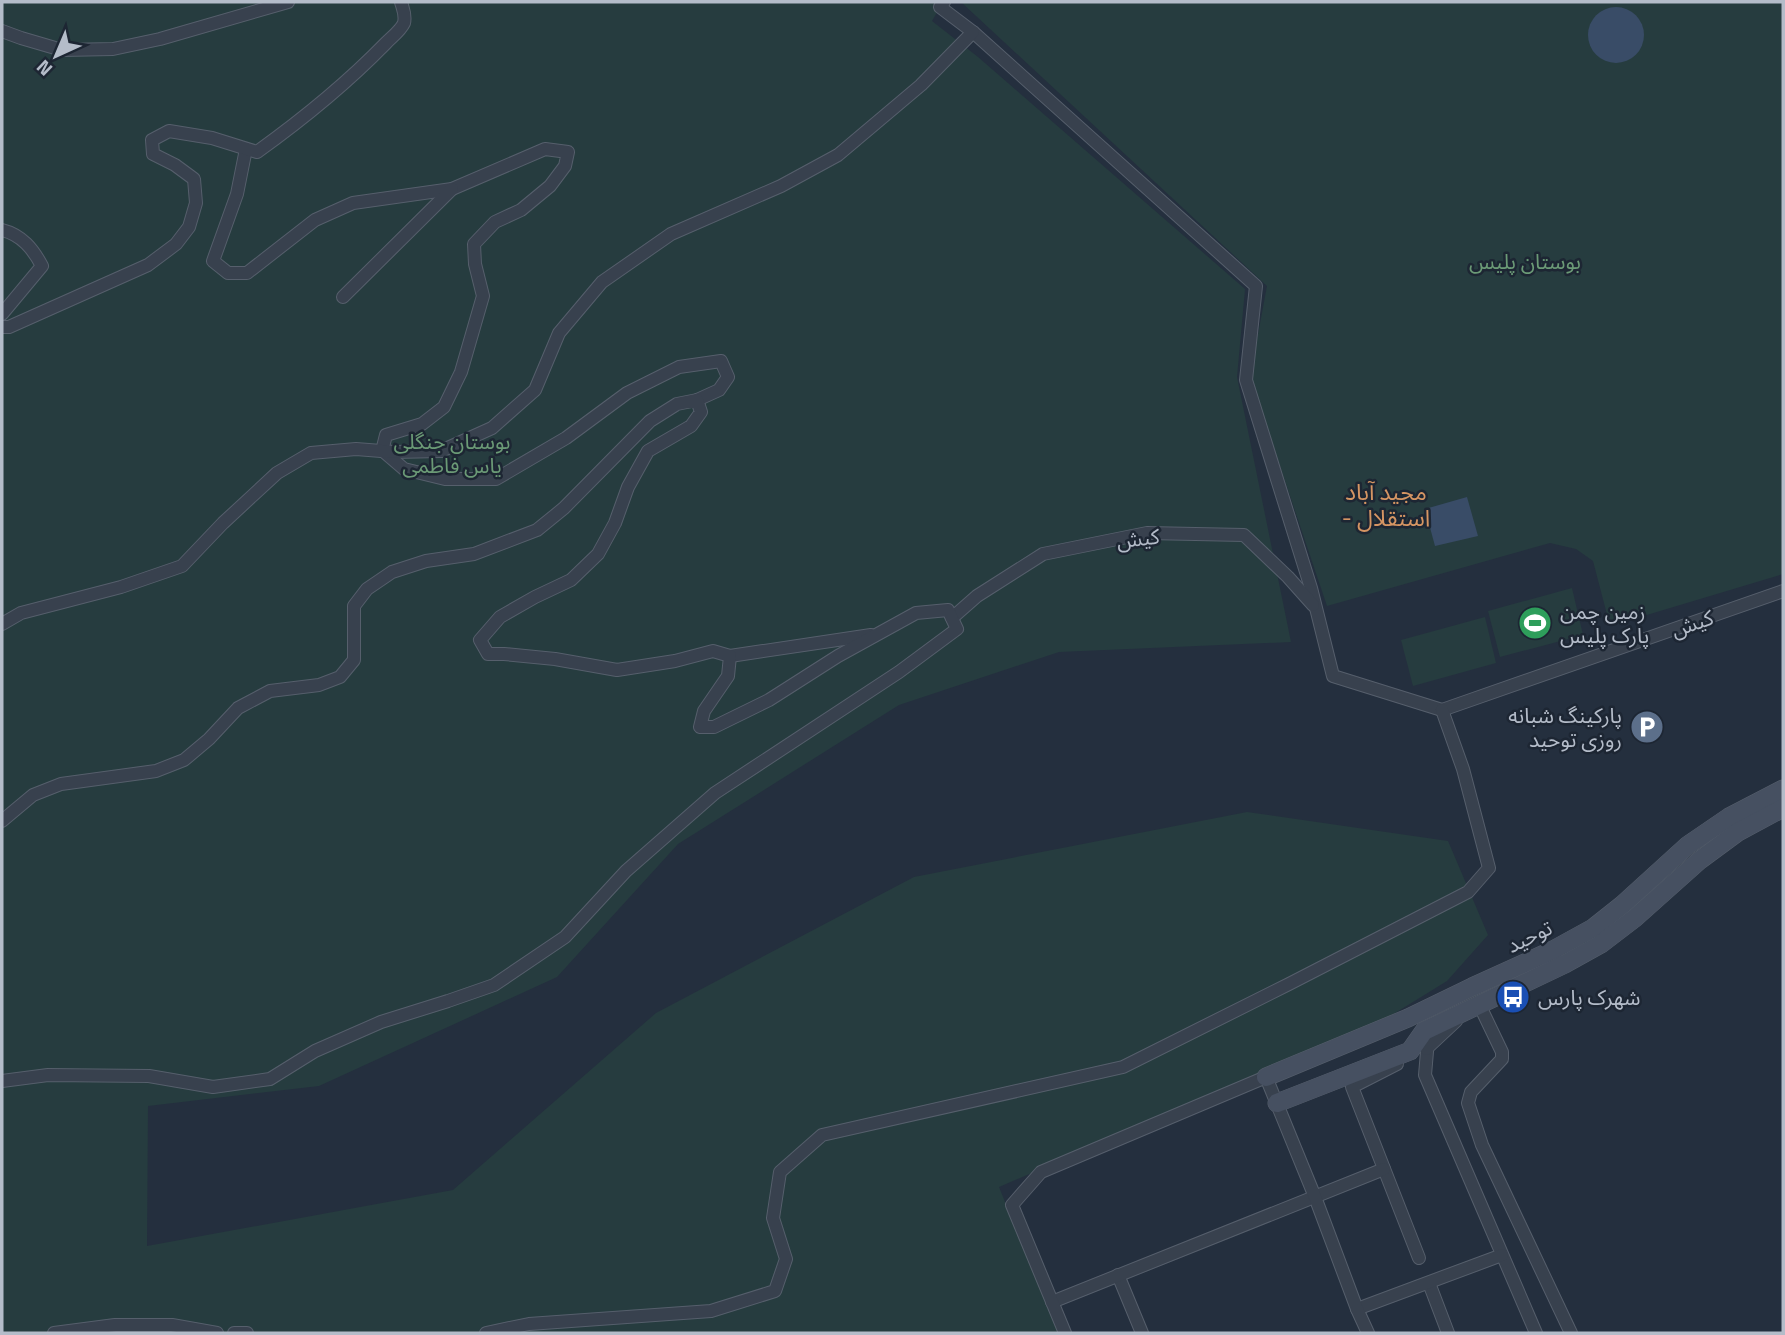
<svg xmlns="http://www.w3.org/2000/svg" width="1785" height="1335" viewBox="0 0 1785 1335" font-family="'Titillium Web','Noto Sans Arabic',sans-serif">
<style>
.green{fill:#263c3f}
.water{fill:#394c67}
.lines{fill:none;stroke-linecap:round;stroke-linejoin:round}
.minor-casing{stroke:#565f6c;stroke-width:14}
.secondary-casing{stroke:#565f6c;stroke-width:19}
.minor{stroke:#38414e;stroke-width:12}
.secondary{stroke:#465061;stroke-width:18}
.labels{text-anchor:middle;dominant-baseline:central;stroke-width:5;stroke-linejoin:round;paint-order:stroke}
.park-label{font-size:21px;fill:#6b9a76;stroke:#1d2633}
.street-label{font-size:21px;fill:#b4bcc9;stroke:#1d2633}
.poi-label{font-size:21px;fill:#b4bcc9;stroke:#1d2633;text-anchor:start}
.neighbourhood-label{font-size:23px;fill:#d59563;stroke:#1d2633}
</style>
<rect width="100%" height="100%" fill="#242f3e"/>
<g class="green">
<polygon points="2,2 943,2 932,21 978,57 1245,289 1237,377 1291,642 1059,652 899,705 678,844 557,977 319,1086 148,1106 147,1246 453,1190 656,1013 914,877 1247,812 1448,841 1488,935 1447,981 1374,1026 999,1187 1058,1333 2,1333"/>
<polygon points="961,2 1783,2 1783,574 1610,626 1593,561 1576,549 1550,543 1327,606 1250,377 1267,286"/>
<polygon points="1572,588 1583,635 1500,657 1488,611"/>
<polygon points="1485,617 1496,663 1413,686 1401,640"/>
</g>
<g class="water">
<circle cx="1616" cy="35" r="28"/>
<polygon points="1467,497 1478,536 1435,546 1425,509"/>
</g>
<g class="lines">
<defs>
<g id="minor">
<polyline points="2,31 21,38 62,50 113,49 160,39 288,2"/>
<polyline points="973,32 1256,286 1246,380 1311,588 1333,676 1442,710"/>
<polyline points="246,149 237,194 213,261 228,273 247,273 315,220 353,203 452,189 545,149 568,152 565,166 550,186 521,210 495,222 474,244 475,264 483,296 461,372 444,407 422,424 386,435 382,451"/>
<path d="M2 230C22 235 33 249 42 266L2 314"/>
<polyline points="343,297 452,189"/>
<path d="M2 327H9L148 265 176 244 189 227 196 203 194 179 175 165 153 154 152 140 169 131 212 138 257 152C303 119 347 83 386 43 392 37 401 30 404 23 406 15 403 9 401 2"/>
<polyline points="383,451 404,469 445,479 496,479 566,438 627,393 679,367 721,361 728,377 719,390 697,400"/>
<polyline points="952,618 977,596 1043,554 1147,533 1244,535 1288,577 1313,605"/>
<polyline points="2,624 21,613 121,587 182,566 223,523 277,473 311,453 356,449 394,452 441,451 492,428 535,390 559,333 602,282 671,234 781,186 838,155 921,85 973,32 940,7 944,2"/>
<polyline points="730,656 871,635"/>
<polyline points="1442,710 1783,591"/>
<polyline points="2,821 33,795 61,784 156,771 184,760 209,739 238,708 270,691 319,685 340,677 354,660 354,606 367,589 392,572 426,561 474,554 537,530 564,508 650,421 677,404 697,400 701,412 691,426 648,451 628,487 615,523 598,554 571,580 535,597 500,617 480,640 488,654 504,654 555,659 617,670 675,661 713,651 730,656 728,676 704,711 700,727 714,727 769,700 838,656 916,613 948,610 957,629 899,672 715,793 626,871 565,937 494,985 448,1001 381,1022 315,1051 270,1079 213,1087 149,1076 48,1075 2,1081"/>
<polyline points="1479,1004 1502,1052 1502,1059 1471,1092 1468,1103 1482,1145 1571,1333"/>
<polyline points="1424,1031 1428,1040 1425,1075 1536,1333"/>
<polyline points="1426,1049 1456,1021"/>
<polyline points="1397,1064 1352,1087 1419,1258"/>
<polyline points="1118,1275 1142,1333"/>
<polyline points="1429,1283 1448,1333"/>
<polyline points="1052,1302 1384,1169"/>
<polyline points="1357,1309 1502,1255"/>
<polyline points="54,1333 115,1325 172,1325 217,1333"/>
<polyline points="234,1333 247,1333"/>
<polyline points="486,1333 529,1324 711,1311 775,1291 786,1259 773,1218 780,1172 822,1135 1123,1067 1289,984 1468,892 1489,868 1463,769 1442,710"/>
<polyline points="1065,1333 1012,1205 1041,1172 1266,1077 1315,1197 1357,1309 1368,1333"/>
</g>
<g id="secondary">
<polyline points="1266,1077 1408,1018 1472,987 1553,950 1593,928 1622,905 1688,845 1729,817 1783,789"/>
<polyline points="1277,1103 1410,1051 1424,1031 1565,964 1601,944 1635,918 1700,860 1738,832 1783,808"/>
</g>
</defs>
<use href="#minor" class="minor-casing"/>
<use href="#secondary" class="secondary-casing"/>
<use href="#minor" class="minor"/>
<use href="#secondary" class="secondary"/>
</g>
<defs>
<symbol id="stadium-disc" viewBox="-11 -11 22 22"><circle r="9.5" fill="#2e9e5b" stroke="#1d2633"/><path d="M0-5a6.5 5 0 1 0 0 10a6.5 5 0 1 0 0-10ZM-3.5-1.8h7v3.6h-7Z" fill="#fff"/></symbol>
<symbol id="parking-disc" viewBox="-11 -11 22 22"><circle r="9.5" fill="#5c6f8a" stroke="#1d2633"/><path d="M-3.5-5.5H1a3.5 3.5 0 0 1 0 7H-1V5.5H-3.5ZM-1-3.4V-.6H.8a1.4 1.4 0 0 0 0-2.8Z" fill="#fff"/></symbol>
<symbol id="bus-disc" viewBox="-11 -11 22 22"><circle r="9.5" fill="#1a4fb4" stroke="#1d2633"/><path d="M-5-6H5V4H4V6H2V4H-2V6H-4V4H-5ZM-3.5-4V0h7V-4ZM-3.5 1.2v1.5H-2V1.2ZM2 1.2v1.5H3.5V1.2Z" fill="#fff"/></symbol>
</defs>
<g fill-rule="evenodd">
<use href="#stadium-disc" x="1516" y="604" width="38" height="38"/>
<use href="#parking-disc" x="1628" y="708" width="38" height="38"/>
<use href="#bus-disc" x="1494" y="978" width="38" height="38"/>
</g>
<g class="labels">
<g class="park-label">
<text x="1525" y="261">بوستان پلیس</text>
<text x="452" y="441">بوستان جنگلی<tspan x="452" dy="24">یاس فاطمی</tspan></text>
</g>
<g class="street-label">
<text transform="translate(1138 538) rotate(-7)">کیش</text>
<text transform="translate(1692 623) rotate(-19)">کیش</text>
<text transform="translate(1529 936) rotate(-26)">توحید</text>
</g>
<g class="poi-label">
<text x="1560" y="611">زمین چمن<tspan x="1560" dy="24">پارک پلیس</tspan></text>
<text x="1622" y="715" text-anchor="end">پارکینگ شبانه<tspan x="1622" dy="24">روزی توحید</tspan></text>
<text x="1538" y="997">شهرک پارس</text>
</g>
<g class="neighbourhood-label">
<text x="1386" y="491">مجید آباد<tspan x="1386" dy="26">- استقلال</tspan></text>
</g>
</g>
<rect width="1785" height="1335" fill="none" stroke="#b4bcc9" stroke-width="7"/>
<g transform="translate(56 56) rotate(224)" stroke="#1d2633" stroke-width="5" paint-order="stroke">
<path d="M0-5L12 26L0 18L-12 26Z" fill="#b4bcc9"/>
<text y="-10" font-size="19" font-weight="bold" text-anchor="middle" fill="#b4bcc9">N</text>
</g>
</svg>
